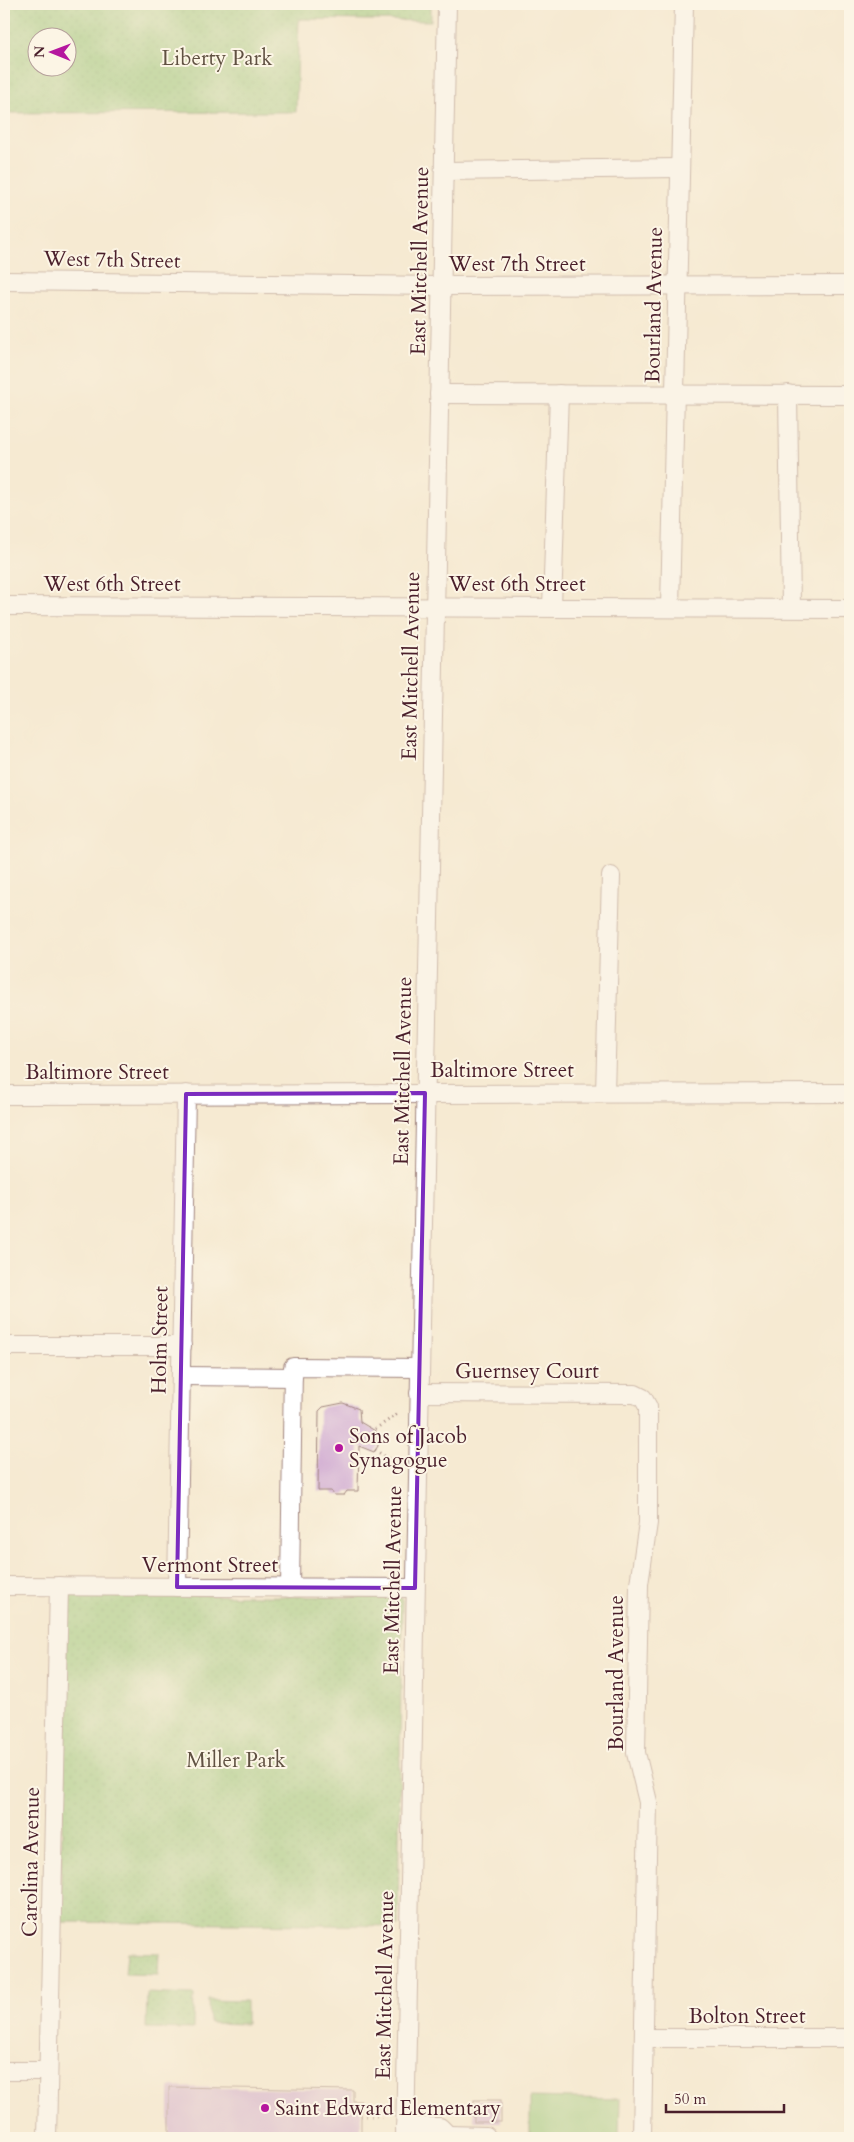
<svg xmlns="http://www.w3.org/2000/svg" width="854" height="2142" viewBox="0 0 854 2142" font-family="Cardo,serif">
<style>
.park{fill:url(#park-dots);stroke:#707352;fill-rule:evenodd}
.pitch{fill:#95c778;stroke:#707352}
.building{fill:#cda6d1}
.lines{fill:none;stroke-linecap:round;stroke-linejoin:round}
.minor-casing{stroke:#a0847e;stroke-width:20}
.path{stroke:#a0847e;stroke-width:3;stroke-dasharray:1 4;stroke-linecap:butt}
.minor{stroke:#fff;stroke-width:18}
.marked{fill:none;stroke:#7b2cbf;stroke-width:4;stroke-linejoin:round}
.poi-dot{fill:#b5179e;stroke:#fcf5e5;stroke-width:2}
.labels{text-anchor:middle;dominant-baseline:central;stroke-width:4;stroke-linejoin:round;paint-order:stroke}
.park-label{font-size:21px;fill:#605142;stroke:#fcf5e5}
.street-label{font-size:21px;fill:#4a1f2b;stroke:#fcf5e5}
.poi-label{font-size:21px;fill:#4a1f2b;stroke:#fcf5e5;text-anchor:start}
</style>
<defs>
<pattern id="park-dots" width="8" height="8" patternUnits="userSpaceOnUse" patternTransform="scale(1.25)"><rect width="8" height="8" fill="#95c778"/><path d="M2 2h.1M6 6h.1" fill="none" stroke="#82aa68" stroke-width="1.8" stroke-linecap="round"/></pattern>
</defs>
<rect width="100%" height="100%" fill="#fcf5e5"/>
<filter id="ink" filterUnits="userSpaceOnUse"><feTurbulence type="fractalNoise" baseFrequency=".02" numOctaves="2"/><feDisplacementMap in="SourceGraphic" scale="10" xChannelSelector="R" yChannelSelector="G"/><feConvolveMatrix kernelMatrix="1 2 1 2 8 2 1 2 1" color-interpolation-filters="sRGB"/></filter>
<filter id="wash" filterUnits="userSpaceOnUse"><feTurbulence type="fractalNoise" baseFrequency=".0096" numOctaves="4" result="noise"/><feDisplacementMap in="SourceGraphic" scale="20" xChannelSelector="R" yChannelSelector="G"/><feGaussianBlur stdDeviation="1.12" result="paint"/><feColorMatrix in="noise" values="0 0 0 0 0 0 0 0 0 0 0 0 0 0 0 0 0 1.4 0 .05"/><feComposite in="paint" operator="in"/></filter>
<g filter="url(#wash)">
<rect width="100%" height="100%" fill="#f6ead2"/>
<g class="park">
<path d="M4 4H431V21L299 19 296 112 4 113ZM38 38H68V68H38Z"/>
<polygon points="67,1593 402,1598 398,1926 60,1922"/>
<polygon points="127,1952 159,1953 158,1975 125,1974"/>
<polygon points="147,1993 194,1995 193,2029 146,2028"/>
<polygon points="208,2000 246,2001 246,2024 209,2023"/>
</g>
<polygon class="pitch" points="530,2097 620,2099 619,2138 530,2138"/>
<g id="blocks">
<g class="building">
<polygon points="343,1403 359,1409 360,1422 377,1432 378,1446 374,1452 359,1446 358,1491 347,1491 344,1495 334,1495 331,1491 318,1491 319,1411 323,1407"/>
<polygon points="169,2087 353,2090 353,2101 361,2101 361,2133 348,2132 348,2138 169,2138"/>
<rect x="474" y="2100" width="27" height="22"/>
</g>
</g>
</g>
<g filter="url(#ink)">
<use href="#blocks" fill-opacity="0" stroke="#a0847e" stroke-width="1"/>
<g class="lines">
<defs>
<g id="minor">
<polyline points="445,171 679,168"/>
<polyline points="4,281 441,286 850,285"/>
<polyline points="439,394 850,395"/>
<polyline points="788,394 791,608"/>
<polyline points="4,606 850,609"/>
<polyline points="552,607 559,394"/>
<polyline points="670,607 684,4"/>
<polyline points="605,1093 611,876"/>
<polyline points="4,1095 850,1093"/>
<polyline points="4,1346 182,1346"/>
<polyline points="182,1376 293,1377"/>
<polyline points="419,1393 635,1394 643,1398 648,1407 648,1523 639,1584 636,1753 648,1802 642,2138"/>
<polyline points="4,1586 415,1588"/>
<polyline points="177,1587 186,1094"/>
<polyline points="290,1588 293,1367 420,1368"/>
<polyline points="644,2038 850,2038"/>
<polyline points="4,2071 48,2071"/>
<polyline points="405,2127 440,2127 448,2135"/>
<polyline points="47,2138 59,1586"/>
<polyline points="405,2138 447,4"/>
<polyline points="448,2138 448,2135 486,2136 487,2138"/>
</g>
</defs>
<use href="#minor" class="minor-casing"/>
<g class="path">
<polyline points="375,1429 399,1413"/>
<polyline points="375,1450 398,1465"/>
<polyline points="361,2116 386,2116"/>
</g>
<use href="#minor" class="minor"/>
</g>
</g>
<path d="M0 0H854V2142H0ZM425 1093 415 1588 177 1587 186 1094Z" fill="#f6ead2" fill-opacity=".55" fill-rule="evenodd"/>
<path class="marked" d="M425 1093 415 1588 177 1587 186 1094Z"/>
<g class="poi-dot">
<circle cx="339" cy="1448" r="5"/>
<circle cx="265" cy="2108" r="5"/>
</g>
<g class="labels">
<g class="park-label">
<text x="217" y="58">Liberty Park</text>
<text x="236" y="1760">Miller Park</text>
</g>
<g class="street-label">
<text transform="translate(112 260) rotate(1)">West 7th Street</text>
<text transform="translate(420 261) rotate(-89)">East Mitchell Avenue</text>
<text x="517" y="264">West 7th Street</text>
<text transform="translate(654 305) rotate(-89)">Bourland Avenue</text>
<text x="112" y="584">West 6th Street</text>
<text x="517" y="584">West 6th Street</text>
<text transform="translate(411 666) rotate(-89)">East Mitchell Avenue</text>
<text x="502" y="1070">Baltimore Street</text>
<text transform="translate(403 1071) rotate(-89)">East Mitchell Avenue</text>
<text x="97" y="1072">Baltimore Street</text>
<text transform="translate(160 1340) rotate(-89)">Holm Street</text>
<text x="527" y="1371">Guernsey Court</text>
<text x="210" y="1565">Vermont Street</text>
<text transform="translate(393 1580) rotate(-89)">East Mitchell Avenue</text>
<text transform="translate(616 1673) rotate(-90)">Bourland Avenue</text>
<text transform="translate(31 1862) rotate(-89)">Carolina Avenue</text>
<text transform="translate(385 1985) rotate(-89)">East Mitchell Avenue</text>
<text x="747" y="2016">Bolton Street</text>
</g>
<g class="poi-label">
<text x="349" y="1436">Sons of Jacob<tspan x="349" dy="24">Synagogue</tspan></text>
<text x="275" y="2108">Saint Edward Elementary</text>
</g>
</g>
<rect width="854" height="2142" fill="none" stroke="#fcf5e5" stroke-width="20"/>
<g transform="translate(52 52) rotate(271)"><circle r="24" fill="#fcf5e5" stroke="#b59f9b"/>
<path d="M0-4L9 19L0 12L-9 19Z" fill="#b5179e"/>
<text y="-8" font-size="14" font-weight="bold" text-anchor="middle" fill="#4a1f2b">N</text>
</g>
<path d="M666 2104v8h118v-8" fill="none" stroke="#4a1f2b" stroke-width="2.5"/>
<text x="674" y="2104" font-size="15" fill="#4a1f2b" stroke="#fcf5e5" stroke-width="4" paint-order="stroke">50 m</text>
</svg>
